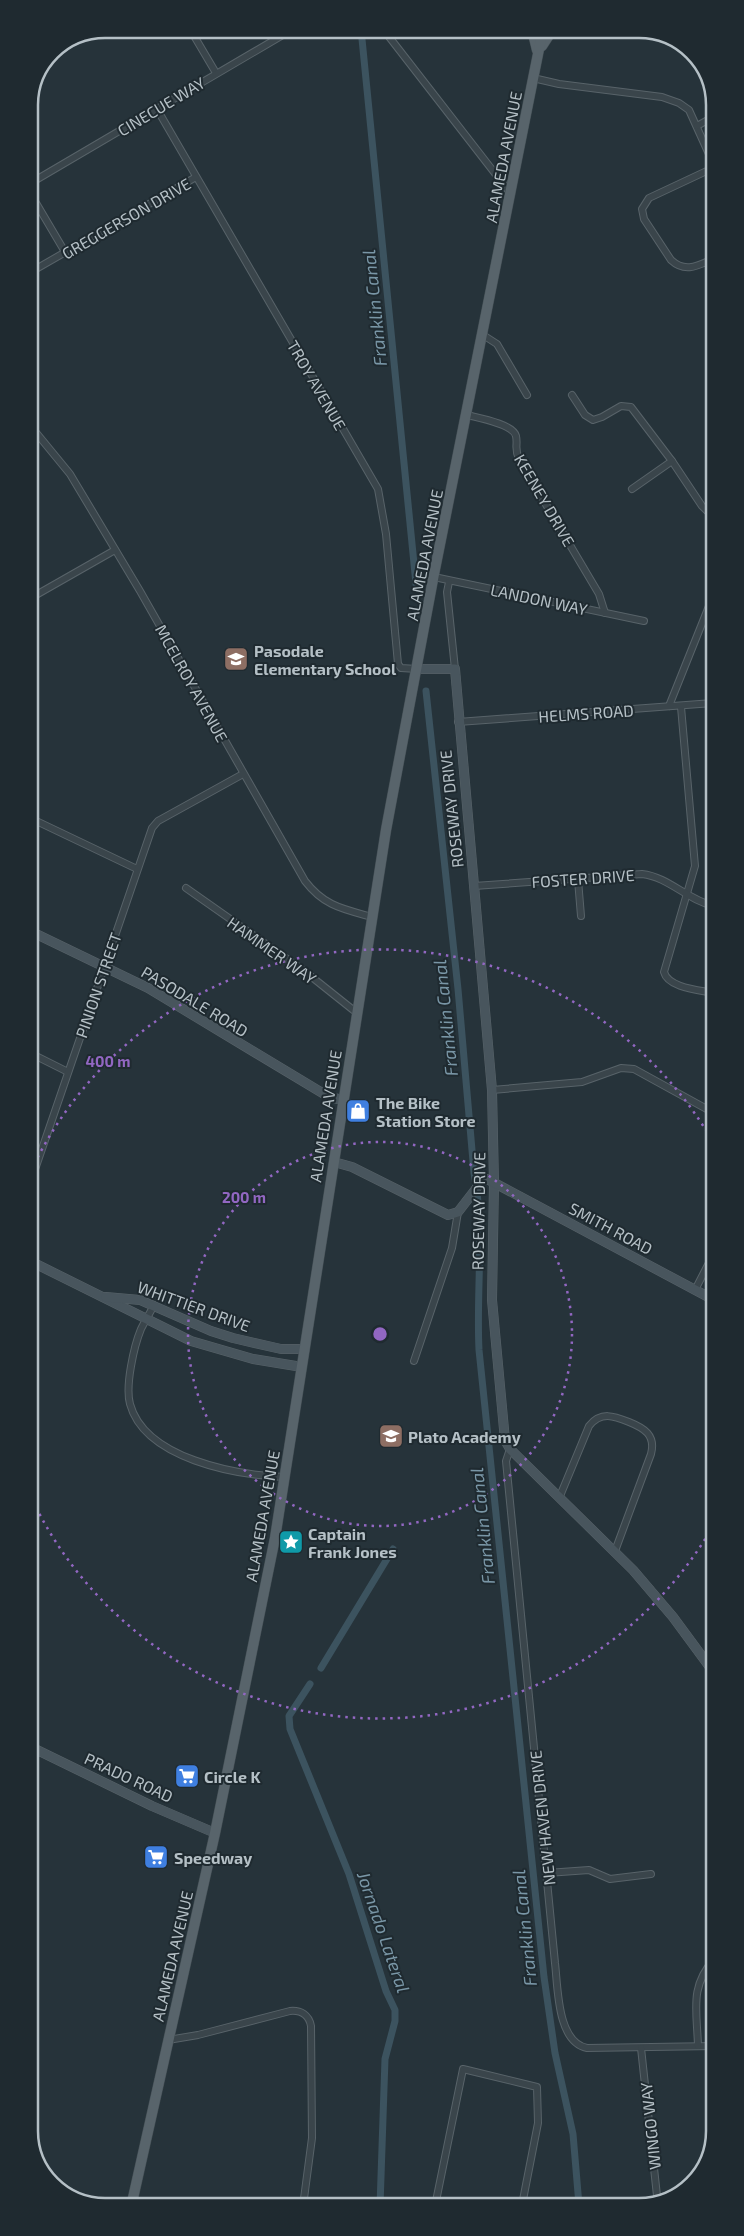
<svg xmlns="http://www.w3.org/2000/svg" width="744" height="2236" viewBox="0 0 744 2236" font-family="'Exo 2',sans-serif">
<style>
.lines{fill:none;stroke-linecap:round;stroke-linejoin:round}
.canal{stroke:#3c535f;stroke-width:7}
.street-casing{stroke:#586369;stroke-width:8}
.secondary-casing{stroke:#586369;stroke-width:10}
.primary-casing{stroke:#434e54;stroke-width:11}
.street{stroke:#3a454b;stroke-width:6}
.secondary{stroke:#48555d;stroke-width:9}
.primary{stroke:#58646b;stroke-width:10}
.ring{fill:none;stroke:#9267c2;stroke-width:2.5;stroke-dasharray:2.5 5}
.labels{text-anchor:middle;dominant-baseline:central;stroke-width:4;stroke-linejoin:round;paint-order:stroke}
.street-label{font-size:16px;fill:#b5c0c6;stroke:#1f2a30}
.poi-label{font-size:16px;font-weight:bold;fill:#b5c0c6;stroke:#1f2a30;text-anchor:start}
.water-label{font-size:18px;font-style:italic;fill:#7996a6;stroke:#1f2a30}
.rim{fill:none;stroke:#b5c0c6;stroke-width:2.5}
.centre{fill:#9267c2;stroke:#1f2a30;stroke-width:2.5}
.ring-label{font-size:15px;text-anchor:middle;font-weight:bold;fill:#9267c2;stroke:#1f2a30;stroke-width:4;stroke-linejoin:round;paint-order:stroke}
</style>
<rect width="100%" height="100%" fill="#26333a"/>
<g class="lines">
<g class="canal">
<polyline points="361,29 416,584"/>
<path d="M426 691 458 989 474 1173C485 1231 476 1291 479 1350L544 1977 555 2053 573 2134 579 2205"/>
<polyline points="321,1668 393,1549"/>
<polyline points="310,1684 289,1716 290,1729 349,1874 386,1991 395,2010 395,2021 385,2059 380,2206"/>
</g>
<defs>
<g id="street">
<polyline points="190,29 216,73"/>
<polyline points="383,29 511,194"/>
<polyline points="533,78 559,84 662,97 679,103 689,110 713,163"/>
<polyline points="157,109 378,489 386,534 398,664 401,668 417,669"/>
<polyline points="697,126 713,117"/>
<path d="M713 168 649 198 642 209 644 219 671 260C685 273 697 266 713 259"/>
<polyline points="29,184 293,29"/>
<polyline points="29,191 65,252"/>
<polyline points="29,273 196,177"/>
<polyline points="483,335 497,344 527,395"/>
<polyline points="572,395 585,415 593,420 602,417 621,406 631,407 672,461 702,506 713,517"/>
<path d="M467 415C479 418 513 424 516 436 518 445 514 448 519 459L599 594 605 613"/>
<path d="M29 424 70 474 140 591 305 881C324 906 343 909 372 917"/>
<polyline points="632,489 672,461"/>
<polyline points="434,577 644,621"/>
<polyline points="449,582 447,592 455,669"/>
<polyline points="29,599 115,550"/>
<polyline points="669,706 713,596"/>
<path d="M681 707 695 866 664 972C668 988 700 990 714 993"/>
<polyline points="458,722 713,703"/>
<polyline points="30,818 137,869"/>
<polyline points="578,880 581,916"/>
<path d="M474 886 642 874C669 877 687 900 714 906"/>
<polyline points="186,888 303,970 357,1013"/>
<polyline points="30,1053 68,1072"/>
<polyline points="492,1090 582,1082 621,1068 634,1069 714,1113"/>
<polyline points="30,1184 152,828 158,821 243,774"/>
<polyline points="695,1290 714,1253"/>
<path d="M154 1305C150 1313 145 1321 141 1329 134 1346 125 1386 130 1404 145 1459 236 1475 284 1477"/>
<polyline points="414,1361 452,1248 458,1212"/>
<path d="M510 1449 506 1461 555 1963C558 1988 557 2042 587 2048L715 2046"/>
<path d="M560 1496 589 1426C601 1411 614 1416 629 1422 644 1428 656 1435 651 1454L615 1551"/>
<polyline points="31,1594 34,1599 31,1610"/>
<polyline points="547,1873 589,1870 610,1879 651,1874"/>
<path d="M168 2040 198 2035 290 2011C301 2010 309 2015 311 2026L312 2138 303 2206"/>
<path d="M698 2046C697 2010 689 1987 715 1958"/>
<polyline points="641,2048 658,2205"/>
<polyline points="435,2206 463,2069 537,2087 538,2123 522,2205"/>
</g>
<g id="secondary">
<polyline points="417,669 455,669 492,1090 494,1183 492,1300 505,1440 510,1449 633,1570 673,1617 715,1674"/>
<polyline points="30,931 148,988 329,1097 343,1100"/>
<polyline points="334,1162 352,1167 448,1215 458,1212 482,1181 487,1179 714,1300"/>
<polyline points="30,1261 191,1341 253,1359 302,1367"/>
<polyline points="106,1297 140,1300 211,1331 233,1338 281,1349 305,1349"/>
<polyline points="31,1747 152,1806 215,1833"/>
</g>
<g id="primary">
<polyline points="532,29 537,50"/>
<polyline points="542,46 553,29"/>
<polyline points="131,2207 215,1833 275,1538 386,830 434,574 543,29"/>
</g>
</defs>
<use href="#street" class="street-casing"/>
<use href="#secondary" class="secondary-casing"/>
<use href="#primary" class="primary-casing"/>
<use href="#street" class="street"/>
<use href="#secondary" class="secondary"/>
<use href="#primary" class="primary"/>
</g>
<g class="ring">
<circle cx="380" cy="1334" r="192"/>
<path d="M713 1526A385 385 0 0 1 31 1497M31 1171A385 385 0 0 1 713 1142"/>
</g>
<defs>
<symbol id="school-square" viewBox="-11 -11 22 22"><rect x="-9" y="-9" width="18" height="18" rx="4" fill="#8d6e63" stroke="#1f2a30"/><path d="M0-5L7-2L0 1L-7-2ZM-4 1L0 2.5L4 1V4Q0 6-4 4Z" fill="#fff"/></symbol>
<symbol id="shop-square" viewBox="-11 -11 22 22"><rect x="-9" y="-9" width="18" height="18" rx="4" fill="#3f7fe0" stroke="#1f2a30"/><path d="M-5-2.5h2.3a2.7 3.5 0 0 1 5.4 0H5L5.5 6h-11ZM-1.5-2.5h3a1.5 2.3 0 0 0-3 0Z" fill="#fff"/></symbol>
<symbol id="sight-square" viewBox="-11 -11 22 22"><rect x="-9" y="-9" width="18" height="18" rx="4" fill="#0f9aa8" stroke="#1f2a30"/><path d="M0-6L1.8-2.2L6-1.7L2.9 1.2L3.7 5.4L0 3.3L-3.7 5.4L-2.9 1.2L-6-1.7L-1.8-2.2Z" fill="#fff"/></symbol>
<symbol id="supermarket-square" viewBox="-11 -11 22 22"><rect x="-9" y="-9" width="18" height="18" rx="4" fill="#3f7fe0" stroke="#1f2a30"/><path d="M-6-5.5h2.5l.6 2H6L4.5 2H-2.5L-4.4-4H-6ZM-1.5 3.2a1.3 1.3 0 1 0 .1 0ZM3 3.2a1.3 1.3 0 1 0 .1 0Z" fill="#fff"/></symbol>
</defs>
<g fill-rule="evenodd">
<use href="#school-square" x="222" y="645" width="28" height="28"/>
<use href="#shop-square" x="344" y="1097" width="28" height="28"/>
<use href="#school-square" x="377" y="1422" width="28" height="28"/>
<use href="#sight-square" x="277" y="1528" width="28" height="28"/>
<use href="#supermarket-square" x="173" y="1762" width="28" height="28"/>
<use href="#supermarket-square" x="142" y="1843" width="28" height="28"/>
</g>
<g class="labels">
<g class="street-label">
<text transform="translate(161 106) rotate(-31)">CINECUE WAY</text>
<text transform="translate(503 157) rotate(-79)">ALAMEDA AVENUE</text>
<text transform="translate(126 218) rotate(-30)">GREGGERSON DRIVE</text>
<text transform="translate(317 385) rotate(60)">TROY AVENUE</text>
<text transform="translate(545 500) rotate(60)">KEENEY DRIVE</text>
<text transform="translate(424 555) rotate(-79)">ALAMEDA AVENUE</text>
<text transform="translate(539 599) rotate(12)">LANDON WAY</text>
<text transform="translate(192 683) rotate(61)">MCELROY AVENUE</text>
<text transform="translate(586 713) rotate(-4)">HELMS ROAD</text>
<text transform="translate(451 809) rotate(-96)">ROSEWAY DRIVE</text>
<text transform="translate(583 878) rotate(-4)">FOSTER DRIVE</text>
<text transform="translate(272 950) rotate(35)">HAMMER WAY</text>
<text transform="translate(98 985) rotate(-71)">PINION STREET</text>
<text transform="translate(195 1001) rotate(31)">PASODALE ROAD</text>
<text transform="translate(325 1116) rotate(-81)">ALAMEDA AVENUE</text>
<text transform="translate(478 1211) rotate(-89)">ROSEWAY DRIVE</text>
<text transform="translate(611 1228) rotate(28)">SMITH ROAD</text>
<text transform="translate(194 1306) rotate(20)">WHITTIER DRIVE</text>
<text transform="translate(262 1516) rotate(-80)">ALAMEDA AVENUE</text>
<text transform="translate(129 1777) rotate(25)">PRADO ROAD</text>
<text transform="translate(542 1818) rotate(-96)">NEW HAVEN DRIVE</text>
<text transform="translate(172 1956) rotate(-77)">ALAMEDA AVENUE</text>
<text transform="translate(650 2126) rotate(-96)">WINGO WAY</text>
</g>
<g class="poi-label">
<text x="254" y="650">Pasodale<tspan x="254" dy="18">Elementary School</tspan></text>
<text x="376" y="1102">The Bike<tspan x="376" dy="18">Station Store</tspan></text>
<text x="408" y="1436">Plato Academy</text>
<text x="308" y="1533">Captain<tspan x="308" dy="18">Frank Jones</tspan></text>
<text x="204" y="1776">Circle K</text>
<text x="174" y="1857">Speedway</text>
</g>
<g class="water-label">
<text transform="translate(374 308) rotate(-96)">Franklin Canal</text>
<text transform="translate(445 1018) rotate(-96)">Franklin Canal</text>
<text transform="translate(482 1526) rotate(-96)">Franklin Canal</text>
<text transform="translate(524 1928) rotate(-96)">Franklin Canal</text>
<text transform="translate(384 1932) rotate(71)">Jornado Lateral</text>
</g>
</g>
<path d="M0 0H744V2236H0ZM105 38H639A67 67 0 0 1 706 105V2131A67 67 0 0 1 639 2198H105A67 67 0 0 1 38 2131V105A67 67 0 0 1 105 38Z" fill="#1f2a30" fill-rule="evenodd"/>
<path class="rim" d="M105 38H639A67 67 0 0 1 706 105V2131A67 67 0 0 1 639 2198H105A67 67 0 0 1 38 2131V105A67 67 0 0 1 105 38Z"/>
<circle cx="380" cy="1334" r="8" class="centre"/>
<g class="ring-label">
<text x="108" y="1067">400 m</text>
<text x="244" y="1203">200 m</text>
</g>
</svg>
